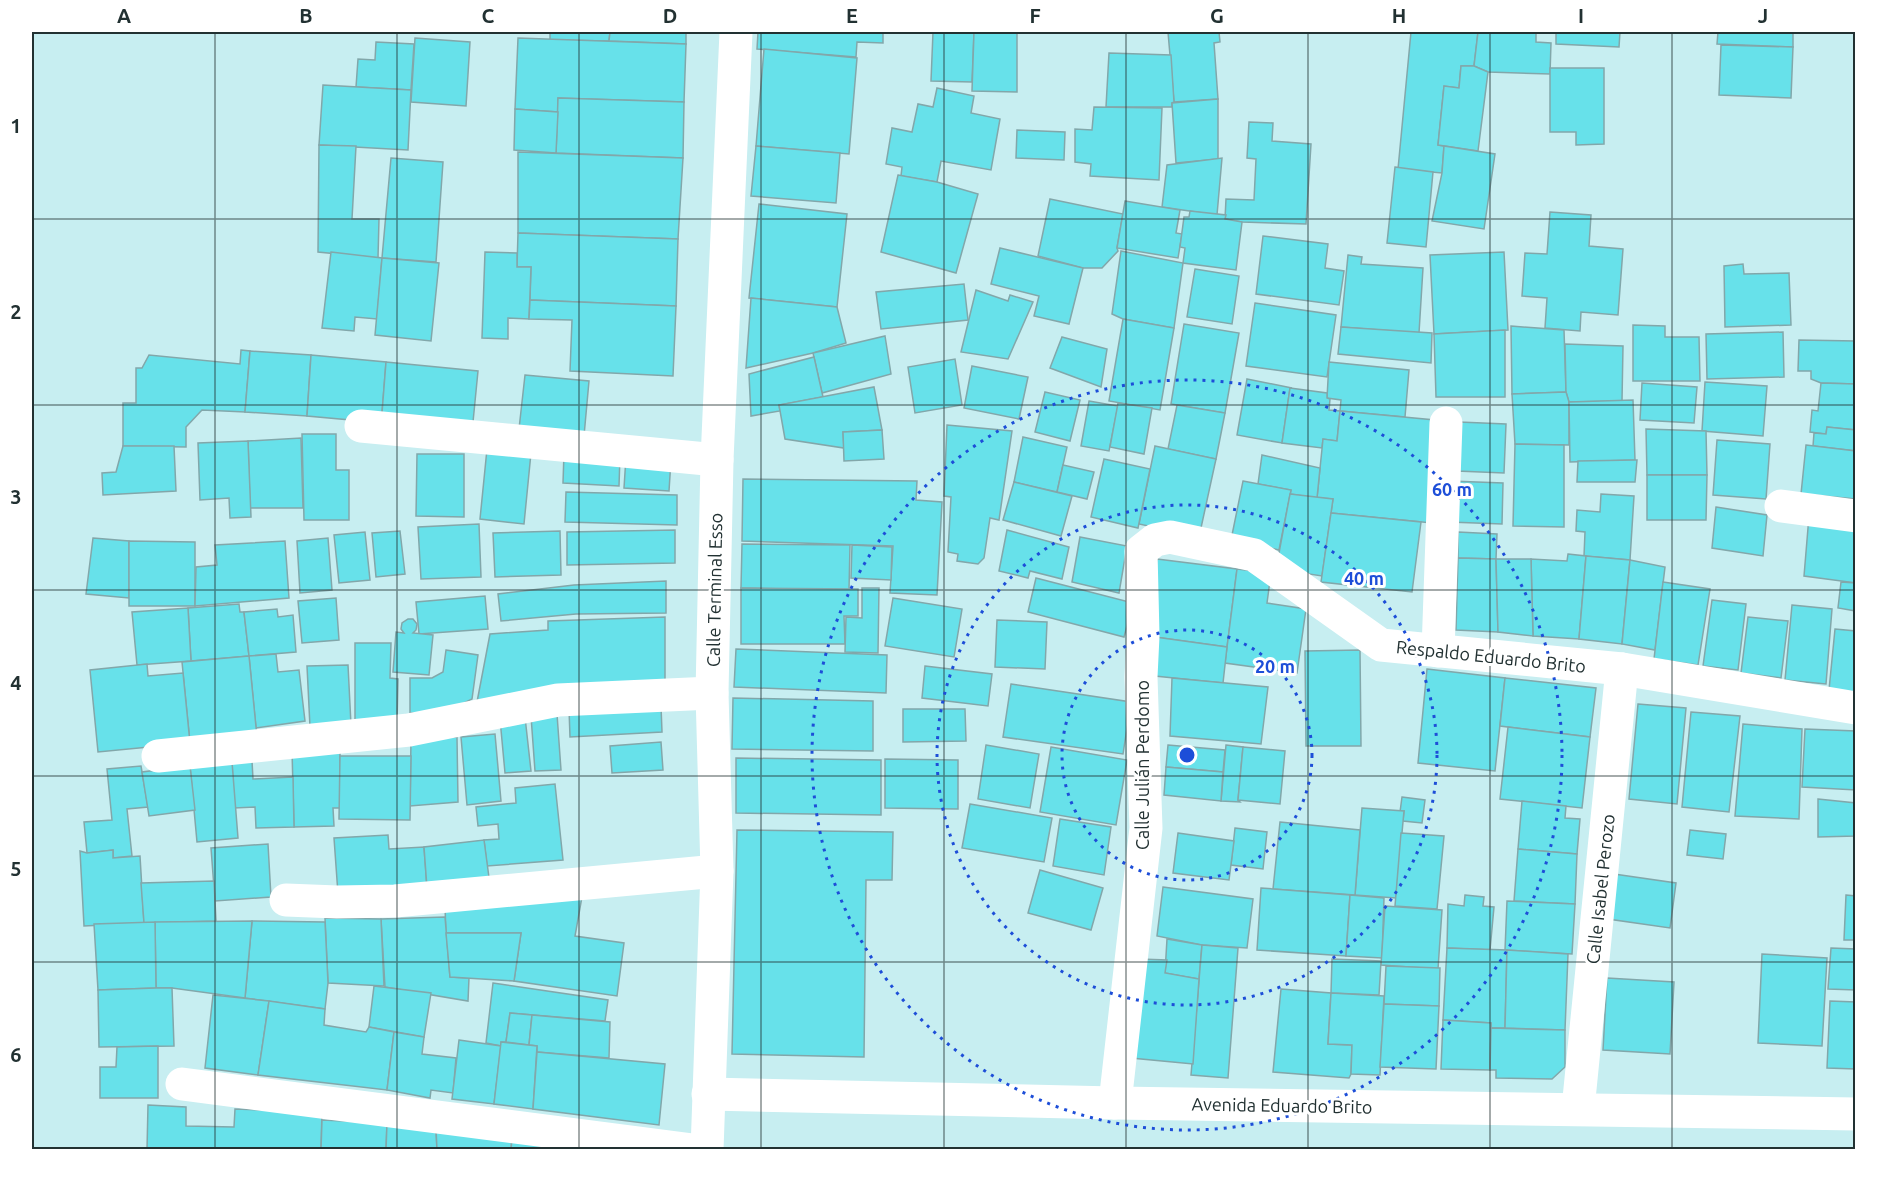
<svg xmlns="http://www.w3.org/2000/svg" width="1887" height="1181" viewBox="0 0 1887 1181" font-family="Ubuntu,sans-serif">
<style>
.building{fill:#67e1ea;stroke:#82a7aa;stroke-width:1.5}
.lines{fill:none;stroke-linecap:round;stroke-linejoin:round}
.minor{stroke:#fff;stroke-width:33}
.grid{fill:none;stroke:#223132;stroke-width:1.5;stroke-opacity:0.55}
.ring{fill:none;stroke:#1d4ed8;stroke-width:3;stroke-dasharray:3 6}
.labels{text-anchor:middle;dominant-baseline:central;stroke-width:6;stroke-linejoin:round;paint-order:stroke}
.street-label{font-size:18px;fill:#223132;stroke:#fff}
.centre{fill:#1d4ed8;stroke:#fff;stroke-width:3}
.ring-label{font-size:18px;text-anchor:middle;font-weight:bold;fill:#1d4ed8;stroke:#fff;stroke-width:6;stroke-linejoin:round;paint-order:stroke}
.neatline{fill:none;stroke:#223132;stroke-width:2}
.grid-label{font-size:20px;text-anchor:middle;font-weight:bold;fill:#223132}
</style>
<rect width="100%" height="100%" fill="#c7eef1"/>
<g class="building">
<polygon points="550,32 610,32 609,41 550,40"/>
<polygon points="610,32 686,32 686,44 609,41"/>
<polygon points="758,32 883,32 883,43 857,42 856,57 757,49"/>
<polygon points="933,32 974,32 972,82 931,81"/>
<polygon points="974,32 1017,32 1017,92 972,91"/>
<polygon points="1168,32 1219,32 1220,42 1214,43 1218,99 1174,102"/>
<polygon points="1411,32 1478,32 1474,66 1461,66 1459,88 1444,86 1438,145 1444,146 1442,173 1398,169"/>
<polygon points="1478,32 1536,32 1536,42 1551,43 1550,74 1488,72 1474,66"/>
<polygon points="1556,32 1620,32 1619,47 1556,44"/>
<polygon points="1718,32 1793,32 1793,47 1717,44"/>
<polygon points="415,38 470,42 466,106 411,102"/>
<polygon points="518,38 686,44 684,102 558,98 558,112 515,109"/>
<polygon points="376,42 414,44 411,90 356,87 358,59 375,60"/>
<polygon points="1721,45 1793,47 1791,98 1719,95"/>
<polygon points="764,49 857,58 849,154 756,146"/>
<polygon points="1109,53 1171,55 1174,102 1172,103 1172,107 1106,107"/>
<polygon points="1461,66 1474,66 1488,72 1478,151 1438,145 1444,86 1459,88"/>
<polygon points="1550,68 1604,68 1604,144 1576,145 1576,132 1550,132"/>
<polygon points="323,85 411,90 408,150 319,145"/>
<polygon points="937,88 974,96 971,113 1000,119 991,170 941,161 937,182 901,176 902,167 886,164 892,128 912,132 918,104 933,107"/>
<polygon points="558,98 684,102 683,158 556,153"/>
<polygon points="1218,99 1218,159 1176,163 1172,103"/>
<polygon points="1094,107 1162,108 1159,180 1090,176 1091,164 1075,162 1075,129 1092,130"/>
<polygon points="515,109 558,112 556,153 514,150"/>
<polygon points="1249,122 1273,123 1272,141 1311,144 1306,224 1242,222 1225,219 1226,199 1254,200 1256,159 1247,158"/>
<polygon points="1017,130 1065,132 1064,160 1016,158"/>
<polygon points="319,145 356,146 352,219 379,219 378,258 318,252"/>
<polygon points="756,146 840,153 836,203 751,196"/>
<polygon points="1444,146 1495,154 1484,229 1432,221 1442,173"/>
<polygon points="518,152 683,158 678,239 518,233"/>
<polygon points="391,158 443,162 436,262 382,258"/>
<polygon points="1222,158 1217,215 1162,207 1167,165"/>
<polygon points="1395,167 1433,172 1426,247 1387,243"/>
<polygon points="898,175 937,182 978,194 956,273 881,252"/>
<polygon points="1050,199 1123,214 1117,248 1118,251 1102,268 1083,268 1038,256"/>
<polygon points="1125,201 1180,210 1176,233 1182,234 1178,258 1117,248"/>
<polygon points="759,204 847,214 837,307 749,298"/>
<polygon points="1190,211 1226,215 1225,219 1242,222 1236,270 1183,263 1185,248 1180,247 1184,217 1189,217"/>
<polygon points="1550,212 1591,215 1589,246 1623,249 1618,315 1581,312 1580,331 1545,328 1547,298 1522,296 1525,253 1547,254"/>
<polygon points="518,233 678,239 676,306 530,300 531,267 517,267"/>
<polygon points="1263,236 1328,244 1325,268 1344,271 1339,305 1256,294"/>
<polygon points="1000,248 1083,268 1069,324 1034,316 1039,296 991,284"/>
<polygon points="1121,251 1183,263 1174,328 1123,319 1112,314"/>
<polygon points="331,252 382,258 377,319 355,317 354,331 322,328"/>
<polygon points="485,252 517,253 517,267 531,267 529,319 508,318 508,339 482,338"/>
<polygon points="1504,252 1508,330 1434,334 1430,255"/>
<polygon points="1348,255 1362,257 1361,264 1423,268 1419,333 1341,327"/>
<polygon points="382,258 439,263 431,341 375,335"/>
<polygon points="1743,264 1744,274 1789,273 1791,325 1725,327 1724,266"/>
<polygon points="1195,269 1239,276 1232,324 1187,317"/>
<polygon points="964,284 968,320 881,329 876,292"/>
<polygon points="976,290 1008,301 1010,295 1033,302 1008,359 961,352"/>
<polygon points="751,298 837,307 846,343 813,353 746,368"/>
<polygon points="530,300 676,306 673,376 570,371 572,320 529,319"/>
<polygon points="1255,303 1336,315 1327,377 1246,366"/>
<polygon points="1123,319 1174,328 1160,410 1109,401"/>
<polygon points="1184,324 1239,333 1225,413 1171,404"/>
<polygon points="1633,325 1665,326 1665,337 1699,337 1700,381 1633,381"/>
<polygon points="1511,326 1564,330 1566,392 1512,394"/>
<polygon points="1341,327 1432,333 1431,363 1338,354"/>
<polygon points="1505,330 1505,397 1436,397 1434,334"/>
<polygon points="1783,332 1784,377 1707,379 1706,334"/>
<polygon points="885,336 891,374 822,393 813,353"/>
<polygon points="1062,337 1107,349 1101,387 1050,368"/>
<polygon points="1799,340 1856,341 1856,384 1821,383 1811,379 1811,371 1798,371"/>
<polygon points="1565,344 1623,346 1622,401 1569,402 1566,392"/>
<polygon points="241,350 250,351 245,412 202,410 186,427 186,447 123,446 123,403 136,403 136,368 142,368 149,355 240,364"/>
<polygon points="250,351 311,355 307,416 245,412"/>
<polygon points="311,355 386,362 382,413 395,424 307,416"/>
<polygon points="814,357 823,397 779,405 780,411 751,416 749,374"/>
<polygon points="955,359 962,405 915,413 908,367"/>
<polygon points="386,362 478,371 473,422 382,413"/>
<polygon points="1329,362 1409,370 1405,417 1340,411 1341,400 1327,398"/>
<polygon points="972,366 1028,377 1019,419 964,408"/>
<polygon points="525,375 589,381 584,436 519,429"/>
<polygon points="1247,379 1292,388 1290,388 1282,443 1237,435"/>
<polygon points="1705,382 1767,386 1763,436 1702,431"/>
<polygon points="1642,383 1697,387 1694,423 1640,420"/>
<polygon points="1821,383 1856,384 1856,430 1827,427 1826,434 1810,432 1812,410 1818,411"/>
<polygon points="874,387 882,430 843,432 844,448 785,439 779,405"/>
<polygon points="1290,388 1327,393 1327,398 1330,399 1329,410 1340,411 1337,441 1323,439 1322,448 1282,443"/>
<polygon points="1045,392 1080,400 1070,441 1035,432"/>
<polygon points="1566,392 1569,402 1569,445 1515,444 1512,394"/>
<polygon points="1633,400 1635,460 1570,462 1569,402"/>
<polygon points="1089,401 1118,406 1109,451 1081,446"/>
<polygon points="1118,403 1152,408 1144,454 1110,447"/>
<polygon points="1177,405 1225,413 1216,459 1168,449"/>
<polygon points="1340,411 1435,420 1432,523 1331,513 1333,499 1317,498 1323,439 1337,441"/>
<polygon points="1459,422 1506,424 1504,473 1457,471"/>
<polygon points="947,425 1012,431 999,520 990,518 984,558 978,564 957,561 958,554 948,552 951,497 944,496"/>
<polygon points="1827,427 1856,430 1856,451 1813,446 1814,433 1826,434"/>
<polygon points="1646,429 1706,431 1707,475 1647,475"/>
<polygon points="882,430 884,459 844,461 843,432"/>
<polygon points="302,434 336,434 336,470 349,470 349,520 304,520"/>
<polygon points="1023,437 1067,447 1057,492 1014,482"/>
<polygon points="301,438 303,508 250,508 248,441"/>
<polygon points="1717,440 1770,444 1766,499 1713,495"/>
<polygon points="248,441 251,517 230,518 229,498 200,500 198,443"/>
<polygon points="1515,444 1564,445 1564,527 1513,526"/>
<polygon points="1806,445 1856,451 1856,499 1801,494"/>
<polygon points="123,446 174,446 176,491 103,495 102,473 116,472"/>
<polygon points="1155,446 1216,459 1199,537 1139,524"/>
<polygon points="487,449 531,453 524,524 480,519"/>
<polygon points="564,453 620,456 619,486 563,483"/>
<polygon points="417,454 464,454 464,517 416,516"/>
<polygon points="1262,455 1320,468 1317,498 1290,494 1291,490 1258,484"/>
<polygon points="626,457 671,460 669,491 624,488"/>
<polygon points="1104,459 1150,469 1138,528 1091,517"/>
<polygon points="1635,460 1637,460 1635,482 1577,482 1578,461"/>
<polygon points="1063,465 1094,472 1087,499 1057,492"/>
<polygon points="1647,475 1707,475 1706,520 1647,520"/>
<polygon points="743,479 917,481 916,500 942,502 937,595 890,593 893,546 742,541"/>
<polygon points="1243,481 1291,490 1279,550 1231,540"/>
<polygon points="1450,481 1503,483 1502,524 1449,522"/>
<polygon points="1014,482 1072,496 1061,536 1003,520"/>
<polygon points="566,492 677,495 677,525 565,522"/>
<polygon points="1290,494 1333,499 1322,576 1276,569"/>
<polygon points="1601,494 1634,496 1630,560 1584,556 1585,532 1576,531 1577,510 1600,512"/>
<polygon points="1716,507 1767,515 1763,556 1712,548"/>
<polygon points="1331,513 1421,522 1412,592 1321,582"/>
<polygon points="1809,516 1856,523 1856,583 1804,576"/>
<polygon points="479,524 481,577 421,579 418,527"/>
<polygon points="675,530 675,563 567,565 567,532"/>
<polygon points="1007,530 1069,547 1062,579 1030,571 1028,578 999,571"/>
<polygon points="400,531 405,574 376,577 372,533"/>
<polygon points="560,531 561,575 495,577 493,533"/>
<polygon points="365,532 370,580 339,583 334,535"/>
<polygon points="1458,532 1497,534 1496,559 1458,558"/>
<polygon points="1080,537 1127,546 1119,593 1072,582"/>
<polygon points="93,538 129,541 129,598 86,594"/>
<polygon points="328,538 332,590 300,593 297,541"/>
<polygon points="129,541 195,542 195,606 129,606"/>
<polygon points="285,541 289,598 195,606 196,567 217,565 215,545"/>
<polygon points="742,544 850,545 849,590 741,588"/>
<polygon points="852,545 892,547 891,580 851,578"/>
<polygon points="1568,554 1586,556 1579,639 1533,636 1531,559 1567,561"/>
<polygon points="1586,556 1630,560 1622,644 1579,639"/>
<polygon points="1458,558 1496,559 1498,632 1456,630"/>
<polygon points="1157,559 1237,569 1227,647 1147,636"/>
<polygon points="1496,559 1531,559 1533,636 1498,632"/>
<polygon points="1630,560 1665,567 1655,650 1622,644"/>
<polygon points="1237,569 1271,573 1267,603 1306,609 1297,673 1225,663"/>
<polygon points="1036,578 1133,603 1124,637 1028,612"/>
<polygon points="666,581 666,613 576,614 501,621 498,594 574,585"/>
<polygon points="1663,582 1710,589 1698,665 1654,659"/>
<polygon points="1841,582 1856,583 1856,611 1838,608"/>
<polygon points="741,588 858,589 858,616 844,616 845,644 741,644"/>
<polygon points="862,588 879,588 878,653 845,652 846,617 862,618"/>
<polygon points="485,596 488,629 419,634 416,602"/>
<polygon points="336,598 339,640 302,643 298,601"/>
<polygon points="893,598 962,609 954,657 885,646"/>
<polygon points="1712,600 1746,604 1738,670 1703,666"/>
<polygon points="239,604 240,612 244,612 249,656 191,661 188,608"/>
<polygon points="1792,605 1832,609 1826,684 1785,680"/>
<polygon points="188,608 191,661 137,665 132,612"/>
<polygon points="277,609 278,617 293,615 296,652 249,656 244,612"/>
<polygon points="665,617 665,682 477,702 490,634 548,630 548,621"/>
<polygon points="1748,617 1788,621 1781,678 1741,673"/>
<polygon points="408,619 413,619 417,624 416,630 413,633 433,635 429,675 393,672 396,632 404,633 401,629 402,623"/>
<polygon points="997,620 1047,622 1045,669 995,667"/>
<polygon points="1835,629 1856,631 1856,692 1829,690"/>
<polygon points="1148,636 1227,647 1223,683 1145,675"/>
<polygon points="355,643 391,643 390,678 398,679 397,723 355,723"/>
<polygon points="736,649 887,655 886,693 734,687"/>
<polygon points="446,650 478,655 472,699 444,713 410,713 410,678 432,678 443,672"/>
<polygon points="1360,650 1361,746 1306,746 1305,651"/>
<polygon points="276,654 278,672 299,670 305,721 256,728 249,656"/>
<polygon points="249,656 257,737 190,743 182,662"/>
<polygon points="147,664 148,676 183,673 190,743 98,752 90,670"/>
<polygon points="348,665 351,725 310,727 307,666"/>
<polygon points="925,666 992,674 988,706 922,698"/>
<polygon points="1427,669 1505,678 1495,771 1418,763"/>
<polygon points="1172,678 1268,687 1261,744 1170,736"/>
<polygon points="1505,678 1596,688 1590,737 1500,726"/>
<polygon points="1011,684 1131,702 1123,754 1003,737"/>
<polygon points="733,698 873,701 873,751 732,749"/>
<polygon points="1638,704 1686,708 1677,804 1629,799"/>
<polygon points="661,706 662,732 570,737 569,709"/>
<polygon points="903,709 965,709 966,741 903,742"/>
<polygon points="1691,712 1740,716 1729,812 1682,807"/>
<polygon points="557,714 561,770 535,771 531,716"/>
<polygon points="525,717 531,771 505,773 500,719"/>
<polygon points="1743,724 1802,729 1799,819 1735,816"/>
<polygon points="1508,727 1590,737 1582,808 1500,799"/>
<polygon points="1805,729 1856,731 1856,790 1802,787"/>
<polygon points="495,734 501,801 467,805 461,737"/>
<polygon points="457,737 458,802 410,806 411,739"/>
<polygon points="661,742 663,770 612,773 610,746"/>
<polygon points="986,745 1039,754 1030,808 978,799"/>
<polygon points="1168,745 1225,750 1223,772 1166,767"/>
<polygon points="1226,745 1243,747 1238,800 1240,802 1221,801"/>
<polygon points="1051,747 1127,760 1116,825 1040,812"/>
<polygon points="1243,747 1285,751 1280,804 1238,800"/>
<polygon points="340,749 340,808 333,808 334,826 294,827 292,750"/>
<polygon points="340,756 411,756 410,820 339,819"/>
<polygon points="736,758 881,760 881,815 736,813"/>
<polygon points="885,759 958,760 958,809 885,808"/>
<polygon points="252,761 253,779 293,777 294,827 256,828 255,807 234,808 232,762"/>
<polygon points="232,762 238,838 197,842 190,766"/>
<polygon points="141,766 148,807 127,809 132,856 113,858 113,850 87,853 84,822 112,820 107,769"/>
<polygon points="190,766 195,810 149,816 142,772"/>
<polygon points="1166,767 1223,772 1221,801 1164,795"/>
<polygon points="555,784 563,860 487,866 484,840 499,839 498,824 478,826 476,807 516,803 515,788"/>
<polygon points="1402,797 1425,800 1422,823 1403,821 1404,811 1400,812"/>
<polygon points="1818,799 1856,803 1856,836 1818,837"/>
<polygon points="1522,801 1566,806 1565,818 1580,819 1577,854 1518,849"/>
<polygon points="970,804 1052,818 1044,862 962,848"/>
<polygon points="1362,808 1404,811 1396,898 1355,895"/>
<polygon points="1060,819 1111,827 1104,875 1053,866"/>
<polygon points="1280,822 1360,830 1355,895 1273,889"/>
<polygon points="1235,828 1267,832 1263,869 1231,865"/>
<polygon points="737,830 893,832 892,880 866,880 864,1057 732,1054"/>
<polygon points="1690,830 1726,834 1723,859 1687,855"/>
<polygon points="1178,833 1234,841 1229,880 1173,873"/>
<polygon points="1401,833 1444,836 1437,909 1395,906"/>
<polygon points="388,835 389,849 424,847 427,888 338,894 334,838"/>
<polygon points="484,840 490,885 427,888 424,847"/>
<polygon points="268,844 271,897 215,901 211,848"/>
<polygon points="1518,849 1577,854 1575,904 1514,901"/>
<polygon points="113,850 113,858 140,856 144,923 84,926 80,851 87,853"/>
<polygon points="1040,870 1103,888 1091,930 1028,913"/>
<polygon points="1614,874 1676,883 1670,928 1608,919"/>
<polygon points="214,881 216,921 144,923 141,883"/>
<polygon points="1163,887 1253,899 1247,948 1202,945 1157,936"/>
<polygon points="1261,888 1350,895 1346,956 1257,950"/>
<polygon points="583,891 575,936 624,943 617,996 514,981 521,933 446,933 445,907"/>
<polygon points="1350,895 1384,898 1382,958 1346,956"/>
<polygon points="1465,895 1484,897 1483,906 1494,907 1490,950 1447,948 1448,904 1464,906"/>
<polygon points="1846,895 1856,896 1856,940 1844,940"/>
<polygon points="1507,901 1575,904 1572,954 1505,950"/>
<polygon points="1385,906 1442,910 1438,969 1381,965"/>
<polygon points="445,917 450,977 469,978 468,1001 385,987 381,919"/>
<polygon points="325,918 381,919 384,986 328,983"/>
<polygon points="252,921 325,922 328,983 325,1009 245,998"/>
<polygon points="252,921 245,998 172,988 156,988 155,922"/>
<polygon points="155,922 156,988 98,990 94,924"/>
<polygon points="446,933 521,933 514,981 450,977"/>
<polygon points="1167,939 1202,945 1199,979 1165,973"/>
<polygon points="1202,945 1238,948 1228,1078 1191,1075"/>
<polygon points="1447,948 1507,950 1505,1028 1491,1028 1491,1023 1443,1020"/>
<polygon points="1831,948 1856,949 1856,990 1828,989"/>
<polygon points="1507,950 1568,954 1565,1030 1505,1028"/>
<polygon points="1762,954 1827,958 1822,1046 1758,1043"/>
<polygon points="1139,959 1167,960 1165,973 1199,979 1193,1064 1131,1058"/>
<polygon points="1332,959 1381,961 1379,995 1331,993"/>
<polygon points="1386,966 1440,968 1439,1006 1384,1004"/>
<polygon points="1607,978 1674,982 1670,1054 1603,1050"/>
<polygon points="493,983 608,1000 605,1021 510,1013 506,1042 501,1042 501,1046 486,1043"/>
<polygon points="374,986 431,993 424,1037 369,1027"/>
<polygon points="156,988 172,988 174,1046 99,1047 98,990"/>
<polygon points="1281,989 1331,993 1328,1044 1352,1045 1351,1074 1349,1078 1273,1072"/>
<polygon points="1331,993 1384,996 1380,1075 1351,1074 1352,1045 1328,1044"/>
<polygon points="213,995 269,1001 258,1075 205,1068"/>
<polygon points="269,1001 325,1009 324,1025 366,1032 369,1027 394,1032 387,1090 258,1075"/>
<polygon points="1830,1001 1856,1002 1856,1069 1827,1068"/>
<polygon points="1384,1004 1439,1006 1436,1069 1380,1067"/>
<polygon points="510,1013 532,1015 529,1045 506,1042"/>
<polygon points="532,1015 610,1022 609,1058 537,1052 537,1046 529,1045"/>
<polygon points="1443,1020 1491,1023 1490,1070 1441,1069"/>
<polygon points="1491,1028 1565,1030 1565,1067 1552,1079 1496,1078 1496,1070 1490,1070"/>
<polygon points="394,1032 424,1037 422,1054 456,1058 453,1093 431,1090 430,1098 387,1090"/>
<polygon points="459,1040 501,1046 494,1104 452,1099"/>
<polygon points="501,1042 537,1046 533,1109 494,1104"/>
<polygon points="158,1046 158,1098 100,1098 100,1067 116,1067 117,1047"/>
<polygon points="537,1052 665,1064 659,1125 533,1109"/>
<polygon points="148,1105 186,1107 186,1126 234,1127 235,1109 322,1112 321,1150 147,1150"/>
<polygon points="322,1120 387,1123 386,1150 321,1150"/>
<polygon points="387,1123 436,1129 437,1150 386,1150"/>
<polygon points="436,1129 512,1138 511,1150 437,1150"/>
<polygon points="512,1138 598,1150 511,1150"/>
</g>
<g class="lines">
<g class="minor">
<polyline points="361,426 717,460"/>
<polyline points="1781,506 1856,516"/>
<polyline points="1438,651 1446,423"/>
<polyline points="158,756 409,730 558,700 712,693"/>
<polyline points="286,900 337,902 395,901 717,871"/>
<polyline points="182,1084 693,1150"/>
<polyline points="708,1094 1115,1103 1856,1114"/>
<polyline points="1115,1103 1146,828 1141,677 1143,636 1141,551 1155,540 1170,537 1254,555 1381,645 1622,669 1856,708"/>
<polyline points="1578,1109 1622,669"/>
<polyline points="707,1150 717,871 712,693 717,460 736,32"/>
</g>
</g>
<path class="grid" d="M215 32V1150M397 32V1150M579 32V1150M761 32V1150M944 32V1150M1126 32V1150M1308 32V1150M1490 32V1150M1672 32V1150M32 219H1856M32 405H1856M32 590H1856M32 776H1856M32 962H1856"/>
<g class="ring">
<circle cx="1187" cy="755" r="125"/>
<circle cx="1187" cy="755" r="250"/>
<circle cx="1187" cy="755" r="375"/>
</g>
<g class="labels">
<g class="street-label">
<text transform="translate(714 590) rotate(-89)">Calle Terminal Esso</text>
<text transform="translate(1491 656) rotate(6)">Respaldo Eduardo Brito</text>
<text transform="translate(1142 765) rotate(-90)">Calle Julián Perdomo</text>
<text transform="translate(1600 889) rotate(-84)">Calle Isabel Perozo</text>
<text transform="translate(1282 1105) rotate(1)">Avenida Eduardo Brito</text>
</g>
</g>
<circle cx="1187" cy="755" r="9" class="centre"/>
<g class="ring-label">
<text x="1452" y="496">60 m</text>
<text x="1364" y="585">40 m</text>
<text x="1275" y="673">20 m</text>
</g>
<rect width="1887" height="1181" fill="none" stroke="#ffffff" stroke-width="66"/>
<rect x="33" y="33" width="1821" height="1115" class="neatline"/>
<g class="grid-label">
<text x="124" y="23">A</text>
<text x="306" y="23">B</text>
<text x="488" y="23">C</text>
<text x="670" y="23">D</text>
<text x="852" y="23">E</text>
<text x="1035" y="23">F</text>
<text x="1217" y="23">G</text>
<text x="1399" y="23">H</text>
<text x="1581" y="23">I</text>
<text x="1763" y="23">J</text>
<text x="16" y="133">1</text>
<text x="16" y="319">2</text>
<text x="16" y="504">3</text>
<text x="16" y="690">4</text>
<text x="16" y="876">5</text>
<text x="16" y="1062">6</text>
</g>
</svg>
